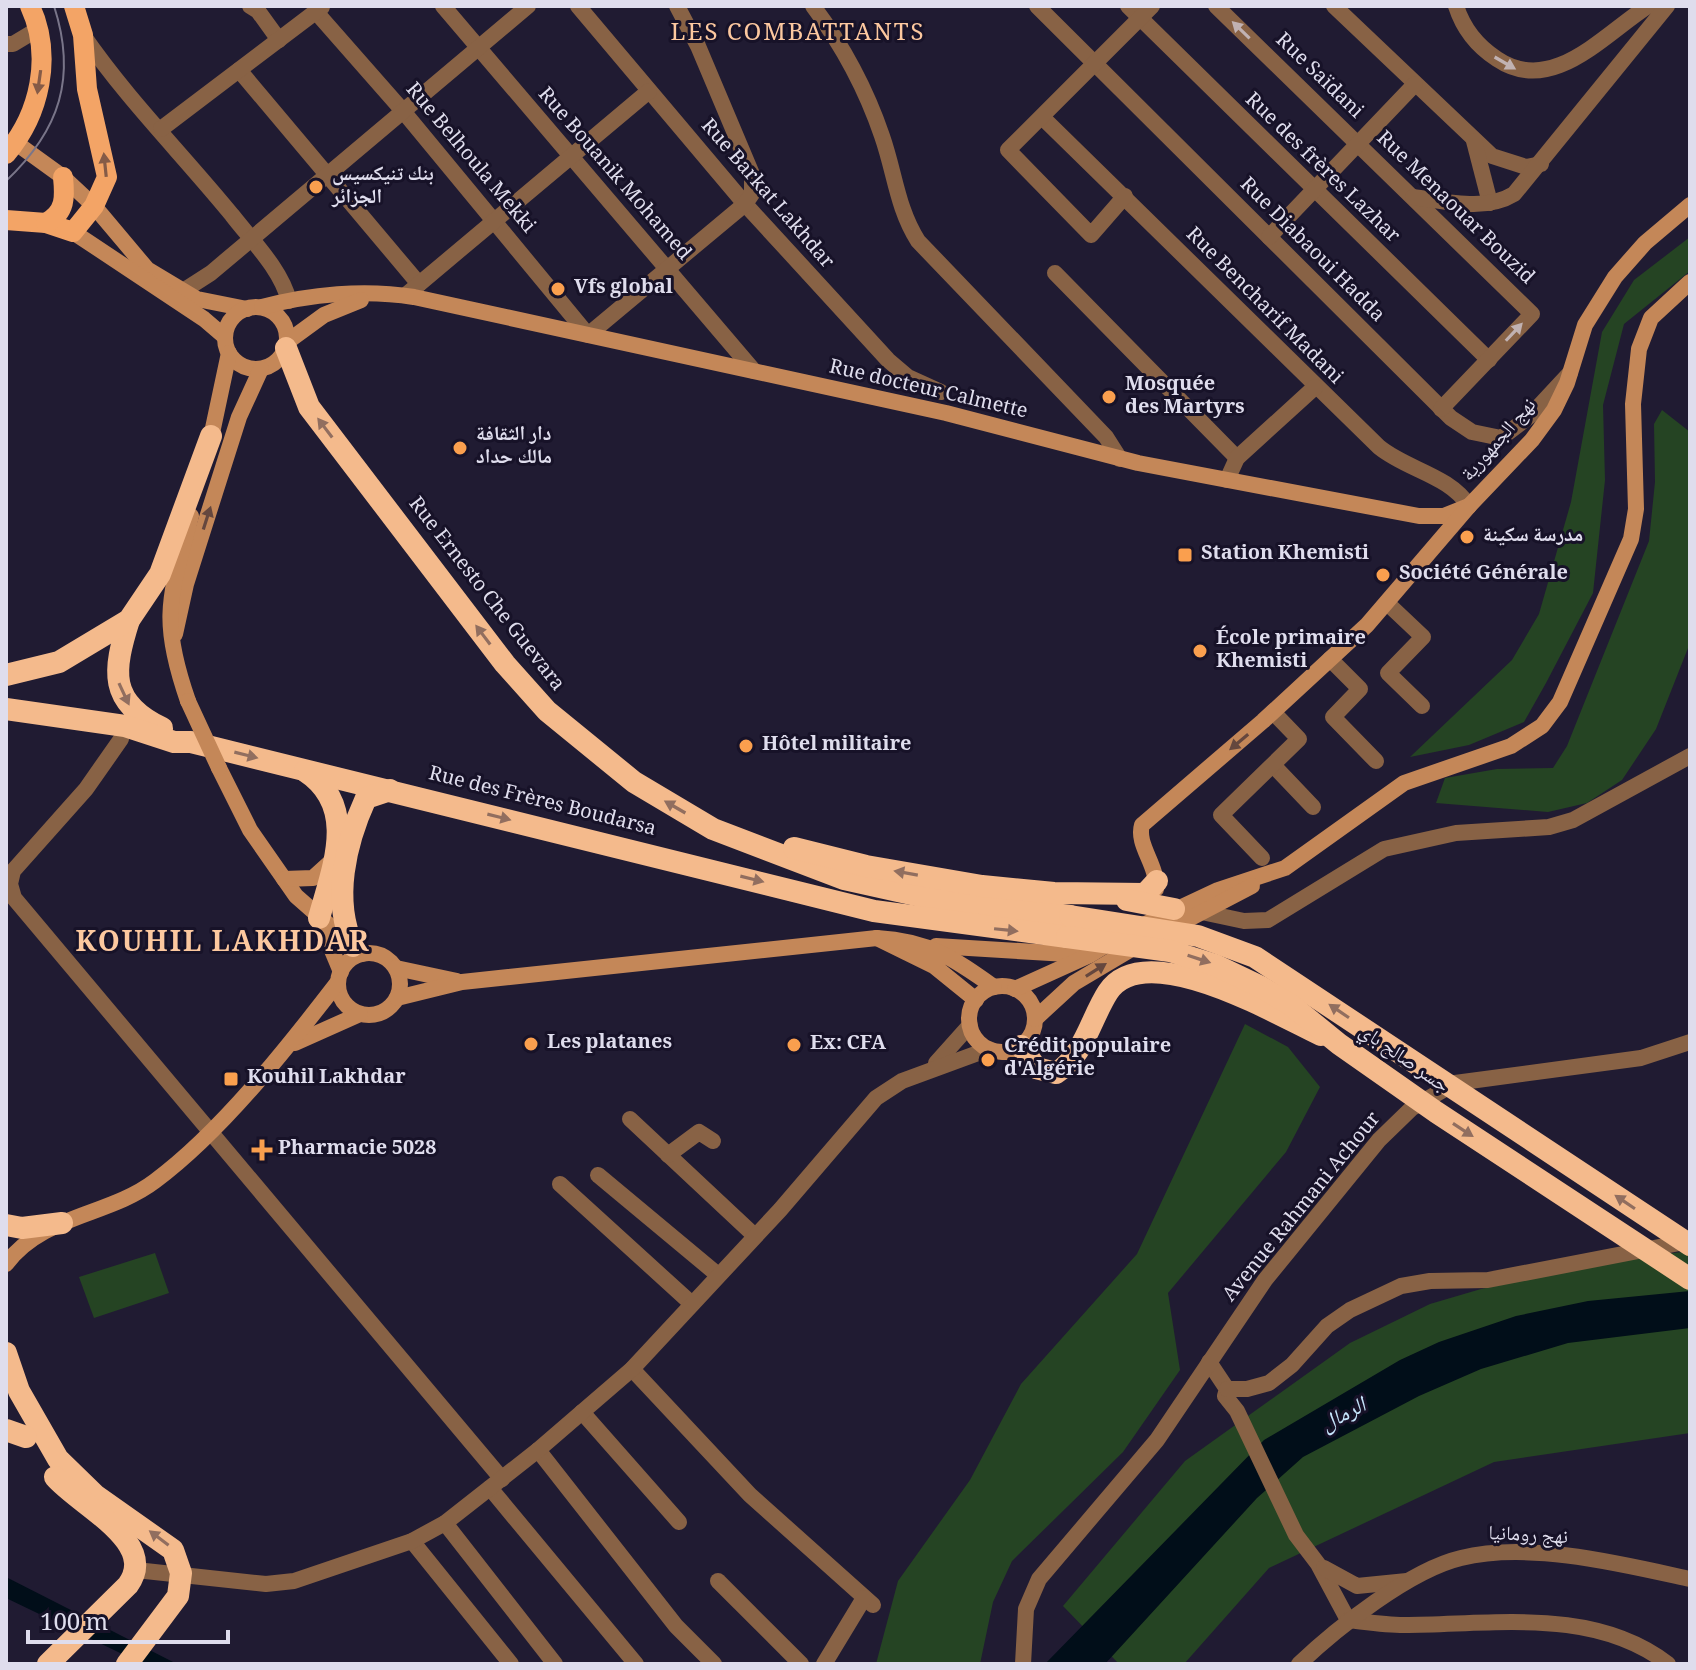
<svg xmlns="http://www.w3.org/2000/svg" width="1696" height="1670" viewBox="0 0 1696 1670" font-family="Georgia,'Noto Naskh Arabic',serif">
<style>
.green{fill:#254423}
.water{fill:#010e19}
.lines{fill:none;stroke-linecap:round;stroke-linejoin:round}
.minor{stroke:#886245;stroke-width:16}
.tertiary{stroke:#886245;stroke-width:16}
.secondary{stroke:#c48758;stroke-width:16}
.primary{stroke:#f3a466;stroke-width:20}
.trunk{stroke:#f4ba8c;stroke-width:22}
.tram{stroke:#797589;stroke-width:2}
.secondary-bridge{stroke:#c48758;stroke-width:16}
.trunk-bridge{stroke:#f4ba8c;stroke-width:22}
.oneway{fill:#c1b2b2}
.oneway2{fill:#855b47}
.oneway3{fill:#916e5f}
.oneway4{fill:#65473e}
.poi-dot{fill:#fa9f4e;stroke:#171228;stroke-width:3}
.labels{text-anchor:middle;dominant-baseline:central;stroke-width:6;stroke-linejoin:round;paint-order:stroke}
.street-label{font-size:20px;fill:#dfdded;stroke:#171228}
.poi-label{font-size:20px;font-weight:bold;fill:#dfdded;stroke:#171228;text-anchor:start}
.water-label{font-size:22px;font-style:italic;fill:#c6e5fc;stroke:#171228}
.quarter-label{font-size:24px;letter-spacing:2px;fill:#fcc89f;stroke:#171228}
.district-label{font-size:28px;font-weight:bold;letter-spacing:2px;fill:#fcc89f;stroke:#171228}
</style>
<rect width="100%" height="100%" fill="#201b32"/>
<g class="green">
<polygon points="1690,237 1690,271 1624,324 1603,405 1605,480 1593,593 1546,683 1524,722 1469,745 1410,757 1512,660 1539,614 1571,502 1602,332 1634,280"/>
<polygon points="1662,410 1690,432 1690,643 1656,729 1622,780 1587,803 1548,812 1436,803 1445,778 1497,769 1553,768 1567,746 1649,541 1655,482 1654,424"/>
<polygon points="1245,1024 1288,1047 1320,1087 1286,1152 1168,1293 1180,1370 1123,1452 1012,1561 993,1602 980,1664 876,1664 898,1581 970,1480 1021,1384 1137,1254"/>
<polygon points="1690,1251 1690,1433 1494,1462 1269,1568 1184,1664 1119,1664 1063,1606 1185,1461 1350,1343 1430,1304 1481,1289 1625,1259"/>
<polygon points="155,1253 169,1293 94,1318 79,1277"/>
</g>
<g class="water">
<polygon points="1690,1291 1690,1328 1568,1343 1481,1369 1419,1396 1303,1457 1257,1498 1105,1664 1045,1664 1264,1440 1400,1360 1439,1342 1516,1316 1588,1301"/>
<polygon points="6,1577 177,1664 143,1664 6,1598"/>
</g>
<g class="lines">
<g class="minor">
<polyline points="250,6 258,11 279,40"/>
<polyline points="443,6 754,371"/>
<polyline points="578,6 745,204 888,360 908,377 941,392"/>
<path d="M813 6C843 46 866 89 882 136 895 173 897 208 918 241L1106 437 1120 459"/>
<polyline points="1037,6 1451,418 1472,432 1501,438 1530,416 1570,373"/>
<polyline points="1128,6 1489,360"/>
<polyline points="1216,6 1532,314 1441,409"/>
<polyline points="1334,6 1492,156 1526,167 1541,164"/>
<path d="M1456 6C1463 28 1477 46 1497 59 1552 96 1603 35 1648 6"/>
<polyline points="316,12 403,111 588,335 745,204 752,194 752,174 698,46 677,6"/>
<path d="M83 35C127 99 183 155 232 215 252 241 281 269 289 301"/>
<polyline points="6,44 13,44 38,29"/>
<polyline points="239,70 419,284"/>
<path d="M1042 117 1379 447C1407 470 1449 475 1469 506"/>
<polyline points="161,129 322,7"/>
<polyline points="1474,141 1490,203"/>
<polyline points="1125,196 1091,235 1008,150 1152,6"/>
<path d="M1413 197C1445 201 1485 212 1514 194L1667 6"/>
<polyline points="1269,237 1415,84"/>
<polyline points="1055,273 1237,458"/>
<polyline points="183,291 211,273 528,6"/>
<polyline points="406,295 649,91"/>
<polyline points="1227,480 1237,458 1315,387"/>
<polyline points="1387,603 1423,637 1388,673 1422,706"/>
<polyline points="1330,659 1360,689 1333,717 1376,761"/>
<polyline points="121,739 86,789 13,871 10,884 14,898 502,1479"/>
<polyline points="1273,765 1313,807"/>
<polyline points="1262,858 1221,815 1299,739 1273,712"/>
<polyline points="1197,911 1244,921 1268,920 1384,849 1456,833 1549,827 1573,820 1690,756"/>
<polyline points="630,1119 755,1236"/>
<polyline points="668,1155 699,1132 713,1141"/>
<polyline points="598,1175 718,1275"/>
<polyline points="560,1184 692,1304"/>
<polyline points="1209,1362 1227,1389 1225,1396 1237,1411 1296,1535 1318,1564 1348,1620"/>
<polyline points="632,1369 750,1495 873,1605"/>
<polyline points="1227,1389 1247,1389 1269,1383 1292,1365 1327,1326 1350,1310 1401,1286 1430,1281 1488,1280 1690,1241"/>
<polyline points="582,1412 679,1522"/>
<polyline points="538,1450 676,1626 714,1664"/>
<polyline points="490,1488 636,1664"/>
<polyline points="445,1523 555,1664"/>
<polyline points="412,1541 511,1664"/>
<polyline points="1324,1568 1357,1586 1407,1581"/>
<polyline points="718,1581 801,1664"/>
<polyline points="824,1664 864,1598"/>
</g>
<g class="tertiary">
<polyline points="936,1063 970,1025"/>
<polyline points="136,1570 266,1584 294,1581 412,1541 445,1523 538,1450 632,1369 780,1210 876,1098 902,1081 989,1049"/>
<path d="M1348 1620C1366 1622 1385 1625 1404 1625 1491 1625 1593 1606 1668 1664"/>
<polyline points="1023,1664 1026,1609 1039,1579 1157,1440 1265,1280 1379,1140 1412,1108 1455,1083 1641,1058 1690,1042"/>
<path d="M1299 1664C1337 1628 1410 1570 1461 1558 1529 1541 1622 1564 1690 1579"/>
</g>
<g class="secondary">
<polyline points="16,143 63,177 94,206 147,269 197,299 247,309"/>
<polyline points="73,232 204,319 225,337"/>
<circle cx="256" cy="338" r="31"/>
<path d="M262 307C310 294 365 289 414 297L946 413 1138 463 1419 516H1444L1469 506"/>
<polyline points="287,342 324,315 361,300"/>
<polyline points="209,447 229,353"/>
<polyline points="175,634 186,584 239,417 261,369"/>
<path d="M188 701C159 618 170 597 191 516"/>
<polyline points="219,768 250,830 296,896 362,954"/>
<polyline points="284,879 313,878 334,859"/>
<path d="M1156 889C1158 865 1136 845 1142 825L1263 721 1367 625 1469 506 1532 440 1554 410 1567 383 1585 325 1615 277 1645 243 1690 205"/>
<polyline points="321,924 341,972"/>
<polyline points="1137,928 1218,890 1285,868 1404,783 1511,746 1542,726 1560,702 1631,539 1636,509 1633,404 1639,349 1651,318 1690,282"/>
<polyline points="1166,931 1252,886"/>
<polyline points="936,946 1084,955"/>
<circle cx="369" cy="984" r="31"/>
<polyline points="396,968 457,981"/>
<circle cx="1002" cy="1019" r="33"/>
<polyline points="1015,989 1090,955 1113,941"/>
<polyline points="397,998 462,982 877,938"/>
<path d="M976 1000 934 966 877 938C929 941 953 958 994 987"/>
<polyline points="1035,1019 1074,983 1138,945"/>
<polyline points="295,1043 360,1014"/>
<path d="M6 1264C42 1215 109 1216 155 1181 221 1132 288 1047 338 982"/>
</g>
<g class="primary">
<path d="M6 154C40 114 53 56 30 6"/>
<polyline points="6,220 46,223 73,232 94,206 107,177 87,89 83,35 74,6"/>
<path d="M46 223C66 212 65 197 63 177"/>
</g>
<g class="trunk">
<polyline points="286,348 309,407 505,664 547,711 634,782 713,829 844,879 934,899 1070,916"/>
<path d="M129 620C113 671 108 702 162 728"/>
<polyline points="6,675 59,662 129,620 160,574 211,436"/>
<polyline points="6,709 125,726 174,742 191,742 874,911 1067,937"/>
<path d="M305 771C359 806 333 867 319 918"/>
<polyline points="794,848 866,866 982,886 1054,893 1145,894 1157,881"/>
<polyline points="1127,900 1174,909"/>
<path d="M353 946C332 900 345 844 366 798L390 790"/>
<path d="M1021 1046 1036 1068 1056 1073C1084 1056 1091 1018 1108 992 1145 936 1278 1015 1321 1035"/>
<polyline points="6,1225 22,1228 62,1223"/>
<polyline points="6,1353 19,1391 58,1459 95,1495 173,1550 181,1573 178,1596 127,1664"/>
<polyline points="6,1430 26,1437"/>
<path d="M48 1664 128 1585C159 1542 80 1506 55 1477"/>
</g>
<path class="tram" d="M6 181C60 130 77 77 54 6"/>
<polyline class="secondary-bridge" points="188,701 219,768"/>
<g class="trunk-bridge">
<polyline points="1070,916 1198,936 1255,957 1690,1245"/>
<polyline points="1067,937 1170,951 1215,965 1261,987 1291,1005 1339,1044 1436,1112 1690,1279"/>
</g>
</g>
<defs><path id="oneway-solid" d="M-6-.8H1V-3.2L6.5 0L1 3.2V.8H-6Z" transform="scale(2)"/></defs>
<g class="oneway">
<use href="#oneway-solid" transform="translate(1241 30) rotate(-136)"/>
<use href="#oneway-solid" transform="translate(1505 63) rotate(30)"/>
<use href="#oneway-solid" transform="translate(1514 332) rotate(-47)"/>
</g>
<g class="oneway2">
<use href="#oneway-solid" transform="translate(39 82) rotate(98)"/>
<use href="#oneway-solid" transform="translate(105 165) rotate(-96)"/>
</g>
<g class="oneway3">
<use href="#oneway-solid" transform="translate(325 428) rotate(-127)"/>
<use href="#oneway-solid" transform="translate(483 635) rotate(-127)"/>
<use href="#oneway-solid" transform="translate(124 694) rotate(65)"/>
<use href="#oneway-solid" transform="translate(246 755) rotate(14)"/>
<use href="#oneway-solid" transform="translate(675 807) rotate(-150)"/>
<use href="#oneway-solid" transform="translate(499 817) rotate(14)"/>
<use href="#oneway-solid" transform="translate(906 873) rotate(-170)"/>
<use href="#oneway-solid" transform="translate(752 879) rotate(14)"/>
<use href="#oneway-solid" transform="translate(1006 930) rotate(6)"/>
<use href="#oneway-solid" transform="translate(1199 959) rotate(18)"/>
<use href="#oneway-solid" transform="translate(1339 1011) rotate(-146)"/>
<use href="#oneway-solid" transform="translate(1463 1130) rotate(33)"/>
<use href="#oneway-solid" transform="translate(1625 1202) rotate(-146)"/>
<use href="#oneway-solid" transform="translate(159 1538) rotate(-143)"/>
</g>
<g class="oneway4">
<use href="#oneway-solid" transform="translate(207 518) rotate(-72)"/>
<use href="#oneway-solid" transform="translate(1239 742) rotate(140)"/>
<use href="#oneway-solid" transform="translate(1096 970) rotate(-32)"/>
</g>
<g class="poi-dot">
<circle cx="316" cy="187" r="8"/>
<circle cx="558" cy="289" r="8"/>
<circle cx="1109" cy="397" r="8"/>
<circle cx="460" cy="448" r="8"/>
<circle cx="1467" cy="537" r="8"/>
<rect x="1177" y="547" width="16" height="16" rx="4"/>
<circle cx="1383" cy="575" r="8"/>
<circle cx="1200" cy="651" r="8"/>
<circle cx="746" cy="746" r="8"/>
<circle cx="531" cy="1044" r="8"/>
<circle cx="794" cy="1045" r="8"/>
<circle cx="988" cy="1060" r="8"/>
<rect x="223" y="1071" width="16" height="16" rx="4"/>
<path d="M258 1138h8v8h8v8h-8v8h-8v-8h-8v-8h8z"/>
</g>
<g class="labels">
<g class="street-label">
<text transform="translate(1318 77) rotate(44)">Rue Saïdani</text>
<text transform="translate(469 159) rotate(50)">Rue Belhoula Mekki</text>
<text transform="translate(1321 169) rotate(44)">Rue des frères Lazhar</text>
<text transform="translate(613 175) rotate(49)">Rue Bouanik Mohamed</text>
<text transform="translate(766 195) rotate(49)">Rue Barkat Lakhdar</text>
<text transform="translate(1454 209) rotate(44)">Rue Menaouar Bouzid</text>
<text transform="translate(1311 251) rotate(45)">Rue Diabaoui Hadda</text>
<text transform="translate(1263 307) rotate(45)">Rue Bencharif Madani</text>
<text transform="translate(928 391) rotate(13)">Rue docteur Calmette</text>
<text transform="translate(1500 441) rotate(-49)">نهج الجمهورية</text>
<text transform="translate(485 595) rotate(52)">Rue Ernesto Che Guevara</text>
<text transform="translate(542 803) rotate(14)">Rue des Frères Boudarsa</text>
<text transform="translate(1403 1060) rotate(35)">جسر صالح باي</text>
<text transform="translate(1303 1208) rotate(-51)">Avenue Rahmani Achour</text>
<text transform="translate(1528 1537) rotate(3)">نهج رومانيا</text>
</g>
<g class="poi-label">
<text x="332" y="176">بنك تنيكسيس<tspan x="332" dy="23">الجزائر</tspan></text>
<text x="574" y="289">Vfs global</text>
<text x="1125" y="386">Mosquée<tspan x="1125" dy="23">des Martyrs</tspan></text>
<text x="476" y="436">دار الثقافة<tspan x="476" dy="23">مالك حداد</tspan></text>
<text x="1483" y="537">مدرسة سكينة</text>
<text x="1201" y="555">Station Khemisti</text>
<text x="1399" y="575">Société Générale</text>
<text x="1216" y="640">École primaire<tspan x="1216" dy="23">Khemisti</tspan></text>
<text x="762" y="746">Hôtel militaire</text>
<text x="547" y="1044">Les platanes</text>
<text x="810" y="1045">Ex: CFA</text>
<text x="1004" y="1048">Crédit populaire<tspan x="1004" dy="23">d'Algérie</tspan></text>
<text x="247" y="1079">Kouhil Lakhdar</text>
<text x="278" y="1150">Pharmacie 5028</text>
</g>
<g class="water-label">
<text transform="translate(1344 1416) rotate(-28)">الرمال</text>
</g>
<g class="quarter-label">
<text x="798" y="34">LES COMBATTANTS</text>
</g>
<g class="district-label">
<text x="223" y="945">KOUHIL LAKHDAR</text>
</g>
</g>
<rect width="1696" height="1670" fill="none" stroke="#dfdded" stroke-width="16"/>
<path d="M28 1630v12h200v-12" fill="none" stroke="#dfdded" stroke-width="4"/>
<text x="40" y="1630" font-size="24" fill="#dfdded" stroke="#171228" stroke-width="6" paint-order="stroke">100 m</text>
</svg>
